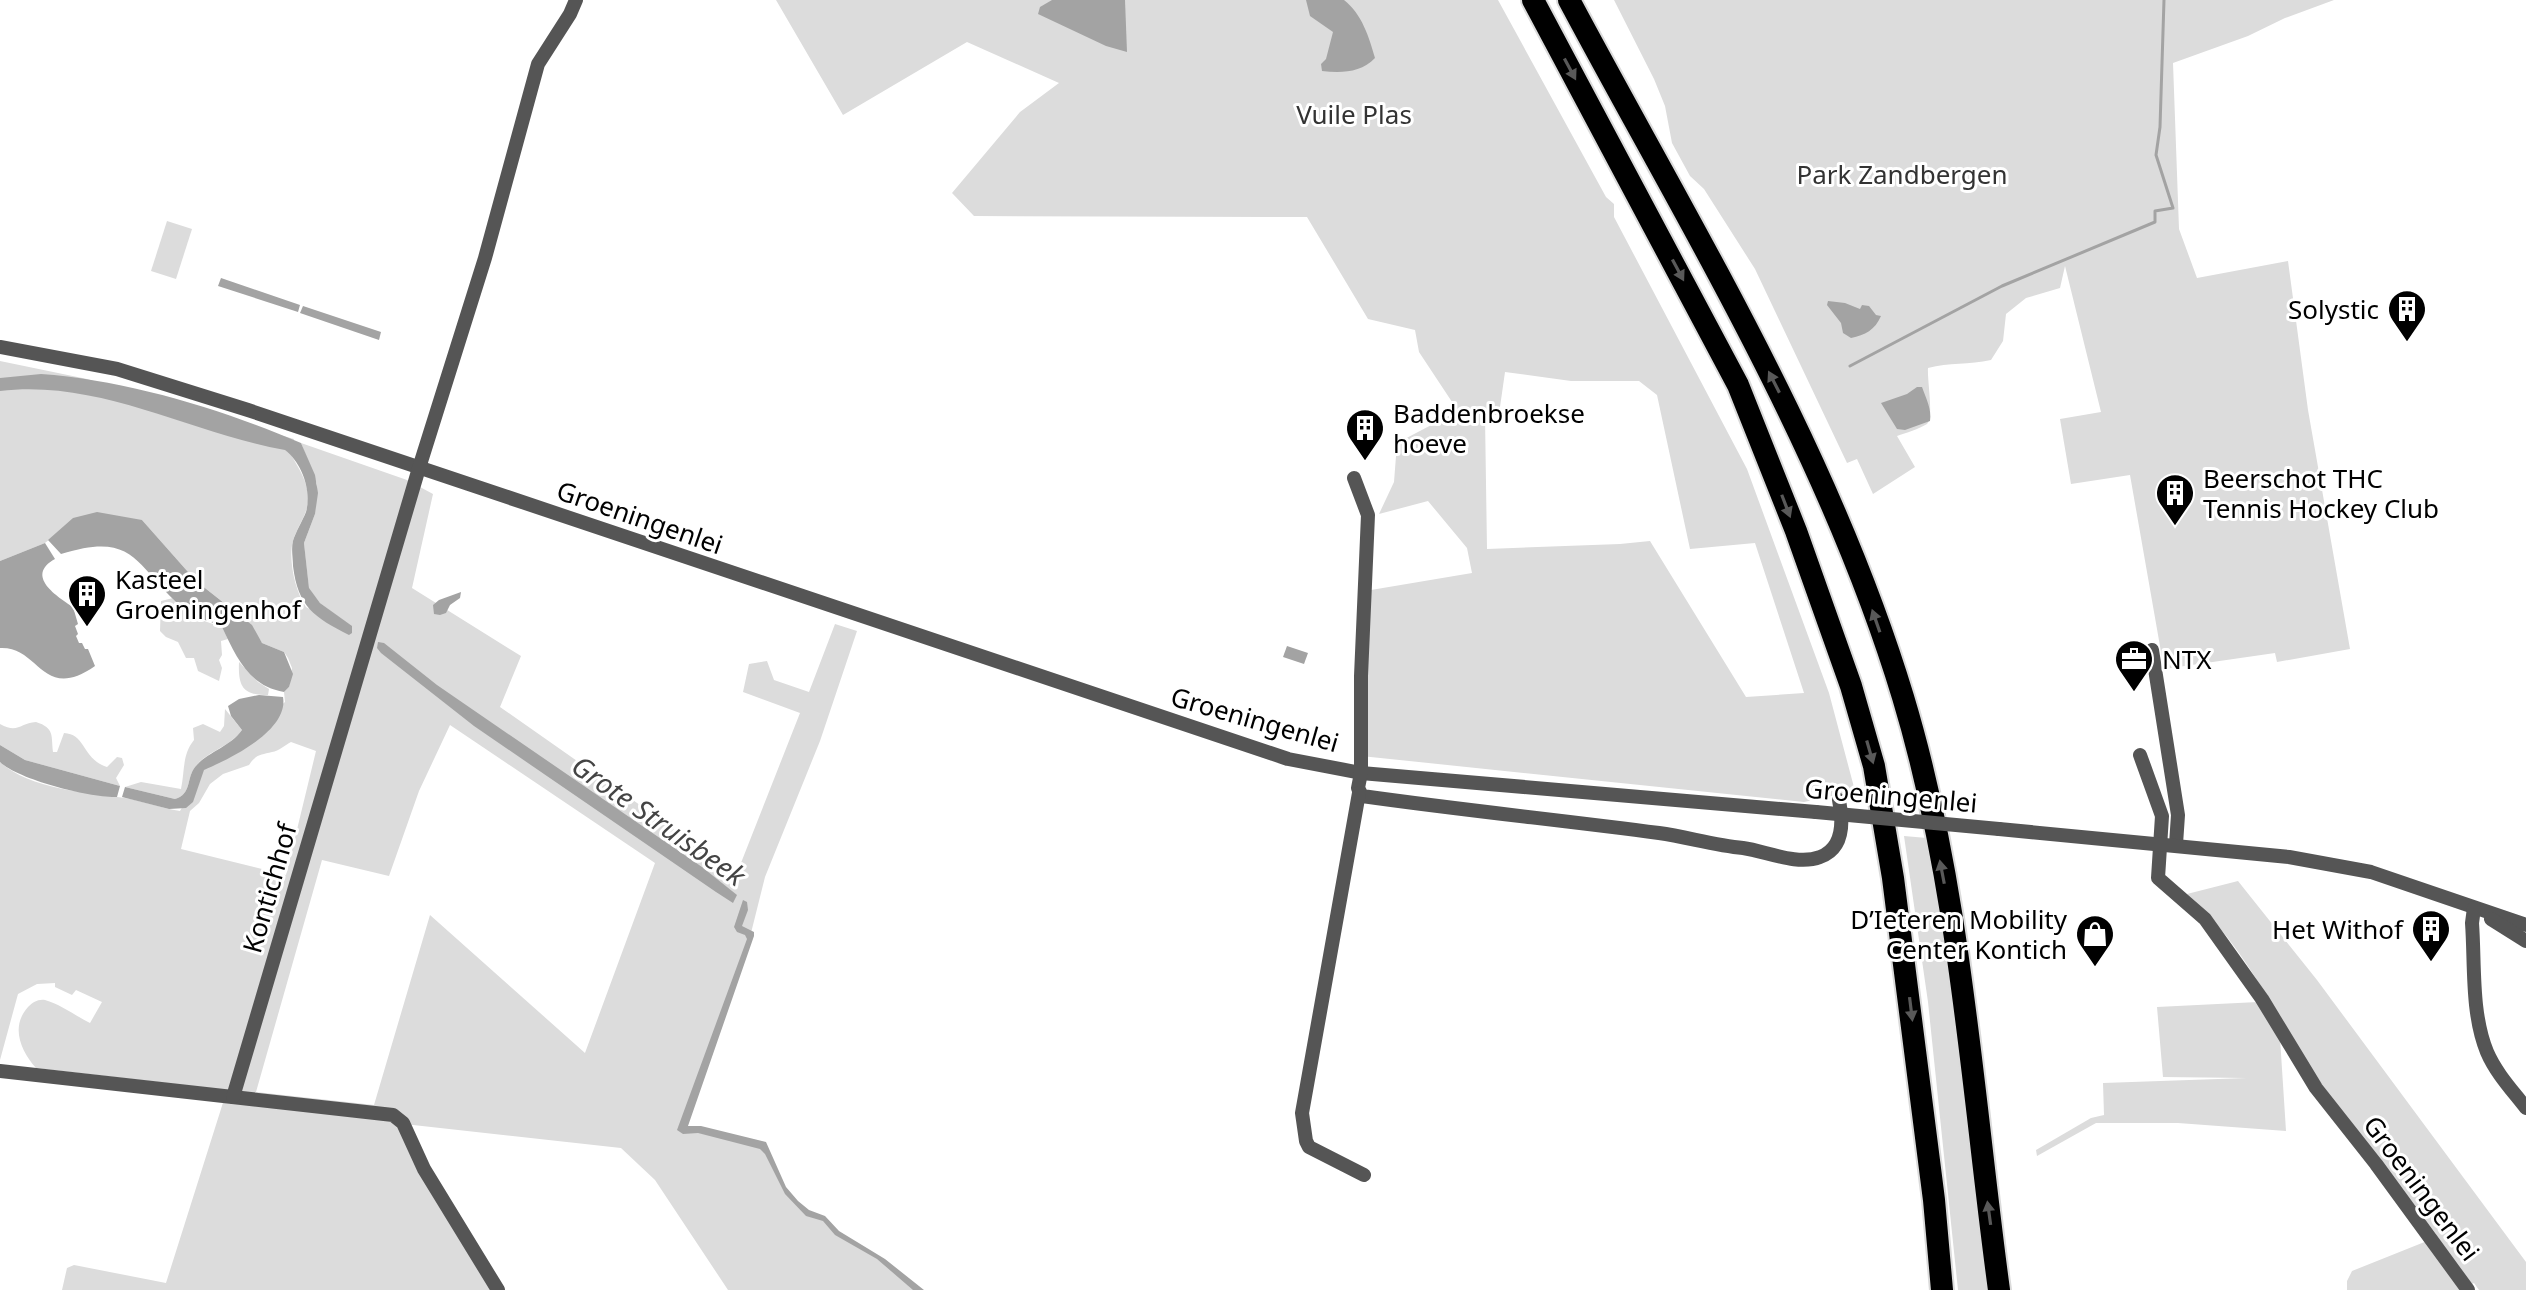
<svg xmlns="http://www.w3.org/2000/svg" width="2526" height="1290" viewBox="0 0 2526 1290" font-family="'Noto Sans',sans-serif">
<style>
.green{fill:#dcdcdc;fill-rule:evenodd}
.water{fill:#a3a3a3}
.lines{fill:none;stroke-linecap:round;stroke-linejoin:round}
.stream{stroke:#a3a3a3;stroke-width:3}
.highway-casing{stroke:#dbdbdb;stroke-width:26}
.minor{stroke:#555;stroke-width:14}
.highway{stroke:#000;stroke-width:22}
.minor-bridge{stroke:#555;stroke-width:14}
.oneway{fill:#595959}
.labels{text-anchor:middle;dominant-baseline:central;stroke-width:6;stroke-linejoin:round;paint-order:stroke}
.park-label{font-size:26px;fill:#333;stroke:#fff}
.poi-label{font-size:26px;fill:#000;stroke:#fff;text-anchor:start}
.street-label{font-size:26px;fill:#000;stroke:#fff}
.water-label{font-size:28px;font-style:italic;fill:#444;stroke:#fff}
</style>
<rect width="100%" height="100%" fill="#fff"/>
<g class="green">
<path d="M776 0H1498L1606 197 1614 204V217L1747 469 1829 693 1855 791 1804 802 1361 756 1365 591 1472 573 1467 548 1428 501 1379 514 1394 482 1397 443 1458 411 1419 352 1415 330 1368 319 1307 217 974 216 952 193 1020 112 1059 83 967 42 843 115ZM1505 372 1571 381H1639L1657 395 1690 549 1755 543 1804 693 1746 697 1650 541 1620 544 1487 549 1485 417 1499 414Z"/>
<path d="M1614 0H2334L2285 18 2248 36 2173 63 2179 229 2197 278 2288 261 2308 410 2350 649 2277 662 2275 653 2164 669 2130 475 2071 484 2060 419 2101 412 2065 266 2060 288 2026 298 2006 314 2003 341 1991 360C1969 365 1949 362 1928 368 1927 380 1934 418 1927 424 1919 429 1906 433 1897 436L1915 467 1873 494 1857 459 1847 463 1755 269 1704 189 1690 176 1672 143 1665 106 1654 79Z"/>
<polygon points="167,221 192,229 176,279 151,271"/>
<path d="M0 361 87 379 294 439 290 453C299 469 308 481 308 499 308 515 297 526 293 541 288 559 295 591 306 607L352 633V627L320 603 309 589 304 543 315 514 317 484 301 443 407 480 433 494 412 588 521 656 500 707 737 873 800 713 743 692 749 664 767 661 774 680 809 692 835 624 857 631 820 741 765 877 751 933 680 1125 763 1146 785 1189 802 1208 824 1217 836 1233 869 1251 919 1290H728L655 1180 621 1148 404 1124 498 1290H62L67 1268 74 1265 166 1283 227 1090 36 1068C21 1051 10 1027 28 1007 33 1002 38 999 45 1000 60 1004 76 1016 90 1023L102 1002 76 990 72 995 55 987V983L37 984 18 994 0 1060V762C31 790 86 792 125 798 143 801 161 808 180 811L204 769 285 702 284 692 289 687 292 668 288 658 284 652 262 643 246 620 196 581 142 520 55 535 45 543 0 561ZM450 725 655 863 585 1053 430 915 374 1105 256 1092 322 860 389 876 419 791ZM291 742 316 751 286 875 181 849 190 811 199 803 210 784 223 774 249 765C256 754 261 755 272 752 279 751 285 745 291 742Z"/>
<polygon points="173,598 198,619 222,627 228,639 221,641 222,655 219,660 222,668 219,681 198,671 194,658 186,658 178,642 166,637 160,631 161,601"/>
<path d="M239 662 258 682 269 689 268 695C243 695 238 687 239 662Z"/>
<path d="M225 709 242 730C230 747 207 751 195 767 186 779 192 794 175 799L125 787 141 782 181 789C185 770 182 755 194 740L193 728 203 724 220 732 224 726Z"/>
<path d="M36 722C55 728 51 736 53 752H57L64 733C86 734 82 759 107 767L117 757 122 758 124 765 116 778 120 786 25 760 0 745V724C18 734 20 723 36 722Z"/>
<polygon points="1904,836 1927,838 1945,936 1988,1290 1958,1290 1928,1002"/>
<path d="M2238 881 2317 980 2526 1262V1290H2479L2474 1283 2459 1290H2347V1281L2352 1271 2427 1241 2436 1234C2398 1183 2357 1134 2321 1083 2277 1019 2246 946 2187 894Z"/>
<polygon points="2258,1002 2280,1038 2286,1131 2178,1123 2096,1123 2037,1156 2036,1150 2091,1118 2104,1115 2103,1083 2247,1078 2163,1077 2157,1007"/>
</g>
<g class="water">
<polygon points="1052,0 1125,0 1127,52 1106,46 1038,14 1040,7"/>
<path d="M1306 0H1344C1362 14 1369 37 1375 58 1361 73 1341 73 1322 71L1321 64 1326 59 1333 32 1310 16Z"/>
<polygon points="221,278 300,305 298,312 218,286"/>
<path d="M1828 301 1845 303 1860 309 1862 305 1869 306 1876 315 1881 316C1875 330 1865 335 1851 338L1843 333 1841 323 1827 305Z"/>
<polygon points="303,306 381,332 379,340 300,313"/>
<path d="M41 374C126 380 222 409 301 443L315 475 318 493 315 514 304 543 309 588 320 603 352 626V633L349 635C314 617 298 607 293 566 293 558 291 549 293 541 296 531 302 522 306 512 312 491 302 463 285 450 189 433 100 379 0 391V378Z"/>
<path d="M1917 387H1922C1926 398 1932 410 1930 421L1905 430 1897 429 1881 403 1907 394Z"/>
<path d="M97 512 142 520 196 581 252 625 262 643 284 652 293 674 289 687 284 692C248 686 236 656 222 627 208 619 196 620 183 608 135 567 137 530 61 554L48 540 73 518Z"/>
<path d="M45 543 55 559C24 576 58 597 73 607L78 624 75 626 78 634 76 636 79 643H82L85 649H88L95 666C42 703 40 646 0 648V561Z"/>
<polygon points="461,592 460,598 450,605 446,613 440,615 434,614 433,605 439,600"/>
<polygon points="378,642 384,643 437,685 702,867 737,895 733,903 716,892 474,726 381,653 377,648"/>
<polygon points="1287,646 1308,653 1304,664 1283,657"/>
<path d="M259 695 283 697C289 731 229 759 204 770L193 802 186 808 169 809 122 797 125 787 175 799C192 794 186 779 195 767 207 752 230 747 242 730L231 716 228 706 239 699Z"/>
<path d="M0 745 25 760 120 786 117 797C91 798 19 780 0 762Z"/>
<polygon points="743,900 747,902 748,910 742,926 754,932 754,936 688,1126 701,1126 766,1142 786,1187 798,1201 809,1210 825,1216 839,1231 885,1259 924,1290 913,1290 877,1259 835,1235 823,1221 806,1216 785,1194 765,1154 760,1149 698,1133 683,1134 677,1130 747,939 745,935 737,932 734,927"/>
</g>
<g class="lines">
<polyline class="stream" points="1850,366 2002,286 2155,222 2155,211 2173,208 2156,155 2160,127 2164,0"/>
<defs>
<g id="highway">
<polyline points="1533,0 1738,385 1796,531 1851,686 1874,766 1893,878 1934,1200 1942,1290"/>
<path d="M1569 0C1690 227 1828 449 1903 697 1961 889 1972 1092 1999 1290"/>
</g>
</defs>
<use href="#highway" class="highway-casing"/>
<g class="minor">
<polyline points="0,347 117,369 248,410 1288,759 1361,773 1816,812"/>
<path d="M1354 478 1368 515 1361 676V773L1358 788 1362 796C1461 810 1560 820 1659 833 1687 837 1714 845 1743 848 1766 851 1797 866 1820 857 1845 848 1843 820 1839 800"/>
<polyline points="2152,650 2178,815 2176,844"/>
<polyline points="2140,755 2162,816 2158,878 2205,919 2262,999 2316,1088 2376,1164 2468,1290"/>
<polyline points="1359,793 1302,1113 1306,1141 1309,1147 1364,1175"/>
<polyline points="1999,829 2289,857 2371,872 2526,925"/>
<path d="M2474 908 2472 923C2475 964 2471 1013 2487 1052 2496 1073 2512 1090 2526 1108"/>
<polyline points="2491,919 2526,941"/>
<polyline points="0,1071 393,1115 403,1123 424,1169 498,1290"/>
<polyline points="233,1097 419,468 485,258 538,64 570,14 576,0"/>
</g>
<use href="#highway" class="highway"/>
<polyline class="minor-bridge" points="1816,812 1999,829"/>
</g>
<defs><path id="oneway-solid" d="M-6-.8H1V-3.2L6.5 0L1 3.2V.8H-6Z" transform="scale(2)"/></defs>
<g class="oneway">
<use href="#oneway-solid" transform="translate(1570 69) rotate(62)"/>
<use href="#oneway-solid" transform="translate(1678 270) rotate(62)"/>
<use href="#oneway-solid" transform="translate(1774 382) rotate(-117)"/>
<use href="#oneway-solid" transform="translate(1786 506) rotate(69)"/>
<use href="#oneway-solid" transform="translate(1876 621) rotate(-109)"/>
<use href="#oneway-solid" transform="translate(1870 752) rotate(74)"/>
<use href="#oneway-solid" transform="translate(1942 872) rotate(-101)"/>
<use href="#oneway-solid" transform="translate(1911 1009) rotate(83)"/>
<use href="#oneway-solid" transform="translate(1989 1213) rotate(-98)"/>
</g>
<defs>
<symbol id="building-pin" viewBox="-11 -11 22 30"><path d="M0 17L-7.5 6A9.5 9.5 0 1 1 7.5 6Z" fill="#000" stroke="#fff"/><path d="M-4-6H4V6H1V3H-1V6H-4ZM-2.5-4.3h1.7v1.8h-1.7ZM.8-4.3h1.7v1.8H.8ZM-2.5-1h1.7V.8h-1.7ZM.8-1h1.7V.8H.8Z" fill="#fff"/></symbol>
<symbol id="office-pin" viewBox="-11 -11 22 30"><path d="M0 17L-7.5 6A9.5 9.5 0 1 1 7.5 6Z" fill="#000" stroke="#fff"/><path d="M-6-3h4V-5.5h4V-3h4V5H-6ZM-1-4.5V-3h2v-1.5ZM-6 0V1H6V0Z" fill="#fff"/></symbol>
<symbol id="shop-pin" viewBox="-11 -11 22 30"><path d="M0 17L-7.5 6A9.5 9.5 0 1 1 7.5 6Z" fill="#000" stroke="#fff"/><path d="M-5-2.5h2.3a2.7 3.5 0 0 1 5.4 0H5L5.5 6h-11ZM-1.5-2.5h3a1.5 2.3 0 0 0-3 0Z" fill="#fff"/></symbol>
</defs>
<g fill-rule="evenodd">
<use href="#building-pin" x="2385" y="287" width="44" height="60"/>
<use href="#building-pin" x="1343" y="406" width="44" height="60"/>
<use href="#building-pin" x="2153" y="471" width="44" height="60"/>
<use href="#building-pin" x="65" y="572" width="44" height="60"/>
<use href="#office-pin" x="2112" y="637" width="44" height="60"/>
<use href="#building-pin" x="2409" y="907" width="44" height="60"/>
<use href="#shop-pin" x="2073" y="912" width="44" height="60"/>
</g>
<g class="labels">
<g class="park-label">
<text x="1354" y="114">Vuile Plas</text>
<text x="1902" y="174">Park Zandbergen</text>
</g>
<g class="poi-label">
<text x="2379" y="309" text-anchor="end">Solystic</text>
<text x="1393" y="413">Baddenbroekse<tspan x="1393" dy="30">hoeve</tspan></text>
<text x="2203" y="478">Beerschot THC<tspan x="2203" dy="30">Tennis Hockey Club</tspan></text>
<text x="115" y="579">Kasteel<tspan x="115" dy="30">Groeningenhof</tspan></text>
<text x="2162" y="659">NTX</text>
<text x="2067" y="919" text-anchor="end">D’Ieteren Mobility<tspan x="2067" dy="30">Center Kontich</tspan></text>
<text x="2403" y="929" text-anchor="end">Het Withof</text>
</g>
<g class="street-label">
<text transform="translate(640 517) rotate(19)">Groeningenlei</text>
<text transform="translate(1255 719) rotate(16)">Groeningenlei</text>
<text transform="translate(1891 795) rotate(5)">Groeningenlei</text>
<text transform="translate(269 888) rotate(-74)">Kontichhof</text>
<text transform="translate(2422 1188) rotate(53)">Groeningenlei</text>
</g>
<g class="water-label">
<text transform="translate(659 820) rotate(35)">Grote Struisbeek</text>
</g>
</g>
</svg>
